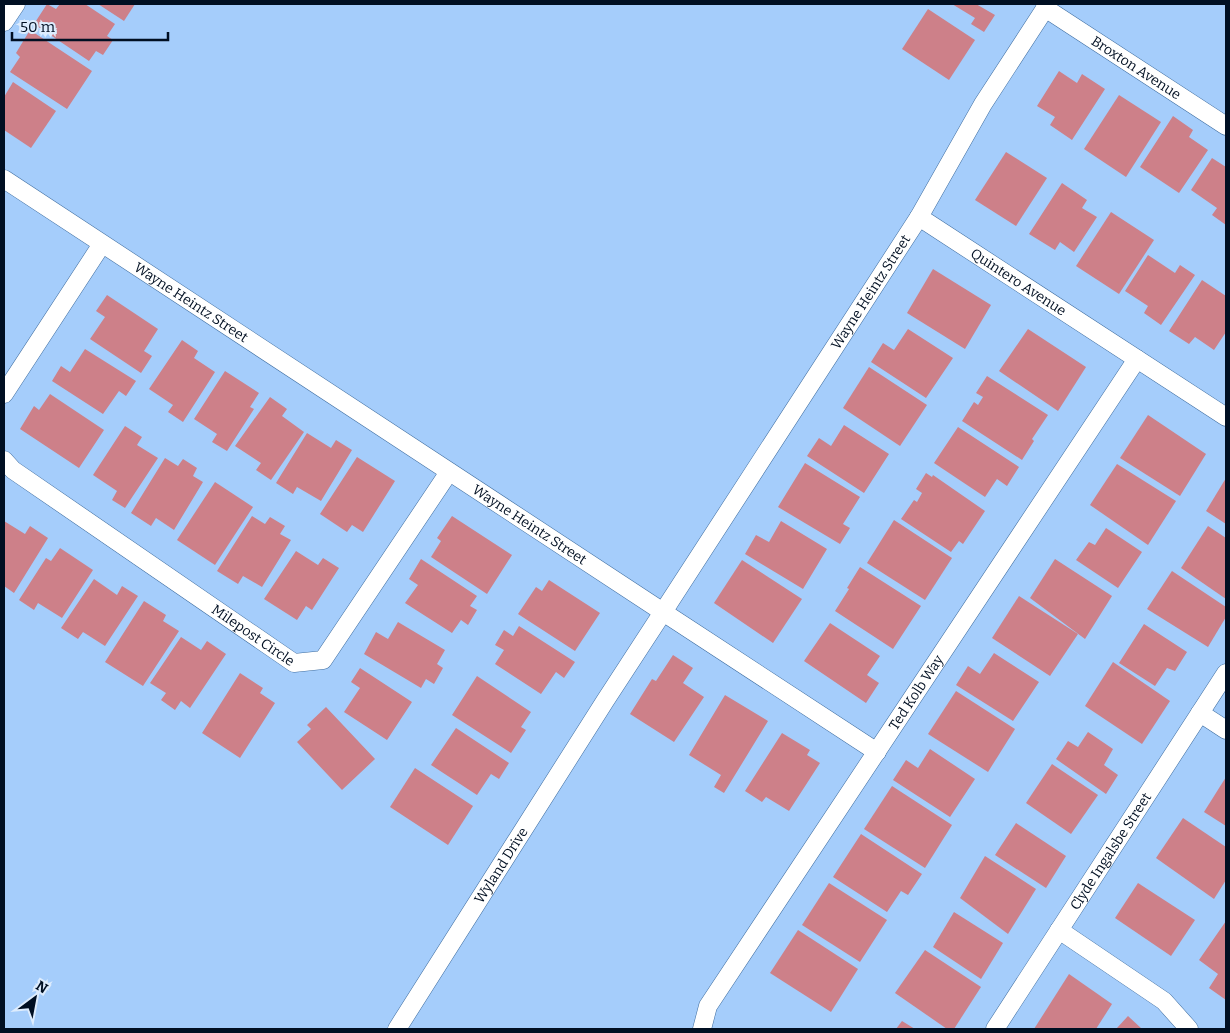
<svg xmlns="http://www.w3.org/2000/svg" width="1230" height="1033" viewBox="0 0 1230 1033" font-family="Bitter,serif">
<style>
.building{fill:#cd8089}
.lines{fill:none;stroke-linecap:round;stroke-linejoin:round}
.street-casing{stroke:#3e6da0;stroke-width:19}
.street{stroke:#fff;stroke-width:18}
.labels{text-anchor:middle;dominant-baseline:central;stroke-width:5;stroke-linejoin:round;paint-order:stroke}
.street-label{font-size:14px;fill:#000f22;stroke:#ddecfd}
</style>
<rect width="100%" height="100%" fill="#a5cdfb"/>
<g class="building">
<polygon points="47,4 56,9 60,4 85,4 115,24 107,36 113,40 103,55 96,51 89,61 34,24"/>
<polygon points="98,4 135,4 124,21"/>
<polygon points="952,4 976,4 995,15 984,32 971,24 975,18"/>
<polygon points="928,9 975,40 949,80 902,49"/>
<polygon points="30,30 92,71 67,109 10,72 20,57 16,53"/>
<polygon points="1059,71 1077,83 1082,74 1105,89 1072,140 1050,125 1055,117 1037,106"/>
<polygon points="13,82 56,111 31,148 4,130 4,97"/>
<polygon points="1119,95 1161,122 1126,177 1084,149"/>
<polygon points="1173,116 1193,130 1189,137 1208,150 1179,193 1140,167"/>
<polygon points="1006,152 1047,178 1016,226 975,200"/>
<polygon points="1212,158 1226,167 1226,225 1212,215 1217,208 1191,190"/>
<polygon points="1062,183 1087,200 1082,208 1097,217 1074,252 1060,242 1055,250 1029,234"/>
<polygon points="1111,212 1154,240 1119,294 1076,266"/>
<polygon points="1148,255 1175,273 1180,265 1195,275 1161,325 1144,313 1148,306 1125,291"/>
<polygon points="933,269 991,305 965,349 907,313"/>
<polygon points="1202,280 1226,296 1226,332 1214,350 1195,337 1189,344 1169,331"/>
<polygon points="107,295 158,329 144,351 152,356 141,373 90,339 105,317 96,311"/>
<polygon points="908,329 953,358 926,398 871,362 883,343 894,350"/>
<polygon points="1028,329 1086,367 1058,411 999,371"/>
<polygon points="182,340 198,351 194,358 215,372 183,422 168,412 173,405 149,389"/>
<polygon points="85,349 136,381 126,396 119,391 103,414 52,381 61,366 70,372"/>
<polygon points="869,367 927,405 900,446 843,408"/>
<polygon points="225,371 259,393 250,407 254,409 227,451 212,442 217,434 194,419"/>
<polygon points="987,376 1048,415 1032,439 1034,441 1022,460 962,421 974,402 978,405 983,397 976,393"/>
<polygon points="50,394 104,430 79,468 20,429 34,406 39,410"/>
<polygon points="270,397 287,409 282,416 304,432 271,480 256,470 261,463 235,446"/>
<polygon points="1148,415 1206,454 1180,496 1120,458"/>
<polygon points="844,425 889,454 864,493 807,456 819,438 831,446"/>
<polygon points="125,426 142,437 137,445 158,458 125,508 112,500 117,491 93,475"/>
<polygon points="958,427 1019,467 1007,486 997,479 985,497 934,463"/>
<polygon points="307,433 331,448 336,440 352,450 321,501 297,487 293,494 276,483"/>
<polygon points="357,457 395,481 363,532 352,525 347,532 320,514"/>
<polygon points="165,458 178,466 183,459 197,468 193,476 203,482 174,530 156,518 151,526 131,513"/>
<polygon points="805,463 860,497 843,524 850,528 840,544 778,507"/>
<polygon points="1117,464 1176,501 1148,545 1090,505"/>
<polygon points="926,473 932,477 933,475 985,511 963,544 959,541 951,552 901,519 914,500 917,502 922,493 916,489"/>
<polygon points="1226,478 1226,524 1206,511"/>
<polygon points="215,482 253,507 215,565 177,540"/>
<polygon points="252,516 265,524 270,517 285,526 280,534 291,540 262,587 243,576 238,584 217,571"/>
<polygon points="452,516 512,555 487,594 431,557 441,541 437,538"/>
<polygon points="894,520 952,558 925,600 867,563"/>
<polygon points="4,521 25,534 30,526 48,538 14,593 4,586"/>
<polygon points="781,521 827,549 803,589 745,554 756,535 769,542"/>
<polygon points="1208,526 1226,538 1226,599 1181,568"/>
<polygon points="1106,528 1142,552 1118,588 1076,560 1089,542 1095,545"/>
<polygon points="60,548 93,570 62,618 38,603 34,610 19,600 46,558 51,561"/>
<polygon points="296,551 318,565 323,558 339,568 312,610 306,606 297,620 264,599"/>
<polygon points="421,559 477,596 470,606 477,610 468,625 461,620 452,633 405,603 418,585 409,579"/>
<polygon points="1055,559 1112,596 1085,639 1030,598"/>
<polygon points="742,560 802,599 773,643 714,603"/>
<polygon points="860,567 921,606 893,649 835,611 849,589 847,588"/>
<polygon points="1172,571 1226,607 1226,617 1208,647 1147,609"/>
<polygon points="94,579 117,595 122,586 138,596 105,646 83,632 78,639 61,628"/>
<polygon points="549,580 600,613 575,651 518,614 536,587 542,591"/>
<polygon points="1019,596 1078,634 1050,676 992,638"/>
<polygon points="144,601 166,615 163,621 179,631 143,686 105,662"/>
<polygon points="398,622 445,650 437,664 443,668 434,684 426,679 421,688 364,654 376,632 388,639"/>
<polygon points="830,623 880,656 867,675 879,683 866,703 804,661"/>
<polygon points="1144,624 1187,652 1175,671 1167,668 1155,686 1119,663"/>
<polygon points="519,626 575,662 564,678 556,672 541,694 495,664 504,650 495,645 504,630 513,636"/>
<polygon points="181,637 201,650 207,641 226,654 190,708 181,701 175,710 161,700 166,693 150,683"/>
<polygon points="994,653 1039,682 1013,721 956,685 968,666 980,674"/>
<polygon points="673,655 693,668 683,683 704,697 674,742 630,714 652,679 656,681"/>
<polygon points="1113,662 1170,701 1142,744 1085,706"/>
<polygon points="360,668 412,702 387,740 344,712 360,688 351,682"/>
<polygon points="240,673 263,688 260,693 275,703 240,758 202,733"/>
<polygon points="477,676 531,712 521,727 526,730 511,753 452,715"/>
<polygon points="956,691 1015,729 988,772 928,734"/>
<polygon points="725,695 768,721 724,793 714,787 721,775 689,755"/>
<polygon points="326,707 375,759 342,790 297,742 311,729 307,725"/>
<polygon points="456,728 509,763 499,779 491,774 477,795 431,765"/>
<polygon points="1088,732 1113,749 1104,765 1118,775 1106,794 1056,759 1068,741 1078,747"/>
<polygon points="782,733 810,750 807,755 820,763 789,811 766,797 762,802 745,791"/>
<polygon points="930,749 975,779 950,817 893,780 906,760 918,768"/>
<polygon points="1052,764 1098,795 1071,834 1026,803"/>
<polygon points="415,768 473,806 448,845 390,807"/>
<polygon points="1226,777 1226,826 1204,812"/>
<polygon points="892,786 952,825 925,868 864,829"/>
<polygon points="1183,818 1226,847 1226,880 1214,899 1156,858"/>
<polygon points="1016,823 1066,856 1046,888 995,855"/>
<polygon points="861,834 922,874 908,895 901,891 887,912 833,877"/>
<polygon points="985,856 1036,889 1008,934 960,898"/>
<polygon points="829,883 887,920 860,962 802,925"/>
<polygon points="1138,883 1195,920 1171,956 1115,918"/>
<polygon points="954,912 1003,943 981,979 933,947"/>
<polygon points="1226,921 1226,1000 1209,988 1218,974 1199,960"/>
<polygon points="798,930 858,969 831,1012 770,973"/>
<polygon points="925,950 981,987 954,1029 947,1029 895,993"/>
<polygon points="1069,974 1112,1004 1096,1029 1034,1029"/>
<polygon points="1128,1016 1142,1029 1116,1029"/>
<polygon points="902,1021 915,1029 896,1029"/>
</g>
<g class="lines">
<defs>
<g id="street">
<path id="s1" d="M1048 4 983 104 919 217 1226 417"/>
<path id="s2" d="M1045 8 1226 126"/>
<polyline points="4,22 16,4"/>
<path id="s3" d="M4 179 663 612 919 217"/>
<polyline points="4,394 102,244"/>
<path id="s4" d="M4 460 13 470 294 663 323 660 449 472"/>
<polyline points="1200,713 1226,730"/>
<polyline points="1059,930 1164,1001 1189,1029"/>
<path id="s5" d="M397 1029 605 701 663 612 877 752"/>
<path id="s6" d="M702 1029 708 1006 1137 359"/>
<path id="s7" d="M995 1029 1226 673"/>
</g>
</defs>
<use href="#street" class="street-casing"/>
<use href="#street" class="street"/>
</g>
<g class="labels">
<g class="street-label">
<text stroke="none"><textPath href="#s2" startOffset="109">Broxton Avenue</textPath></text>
<text stroke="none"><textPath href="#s1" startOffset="368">Quintero Avenue</textPath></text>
<text stroke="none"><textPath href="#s3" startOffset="1170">Wayne Heintz Street</textPath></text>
<text stroke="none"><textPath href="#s3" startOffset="224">Wayne Heintz Street</textPath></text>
<text stroke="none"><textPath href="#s3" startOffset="629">Wayne Heintz Street</textPath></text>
<text stroke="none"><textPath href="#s4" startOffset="305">Milepost Circle</textPath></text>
<text stroke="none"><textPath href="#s6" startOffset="400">Ted Kolb Way</textPath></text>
<text stroke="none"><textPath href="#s7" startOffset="212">Clyde Ingalsbe Street</textPath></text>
<text stroke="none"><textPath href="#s5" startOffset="194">Wyland Drive</textPath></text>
</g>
</g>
<rect width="1230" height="1033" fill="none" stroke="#000f22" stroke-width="10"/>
<g transform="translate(35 998) rotate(32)" stroke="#ddecfd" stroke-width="4" paint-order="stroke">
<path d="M0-4L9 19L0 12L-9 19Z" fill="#000f22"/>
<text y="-8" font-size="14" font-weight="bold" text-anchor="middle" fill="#000f22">N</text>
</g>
<path d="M12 32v8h156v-8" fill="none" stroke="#000f22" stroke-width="2.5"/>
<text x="20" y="32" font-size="15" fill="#000f22" stroke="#ddecfd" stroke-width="4" paint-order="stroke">50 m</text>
</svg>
